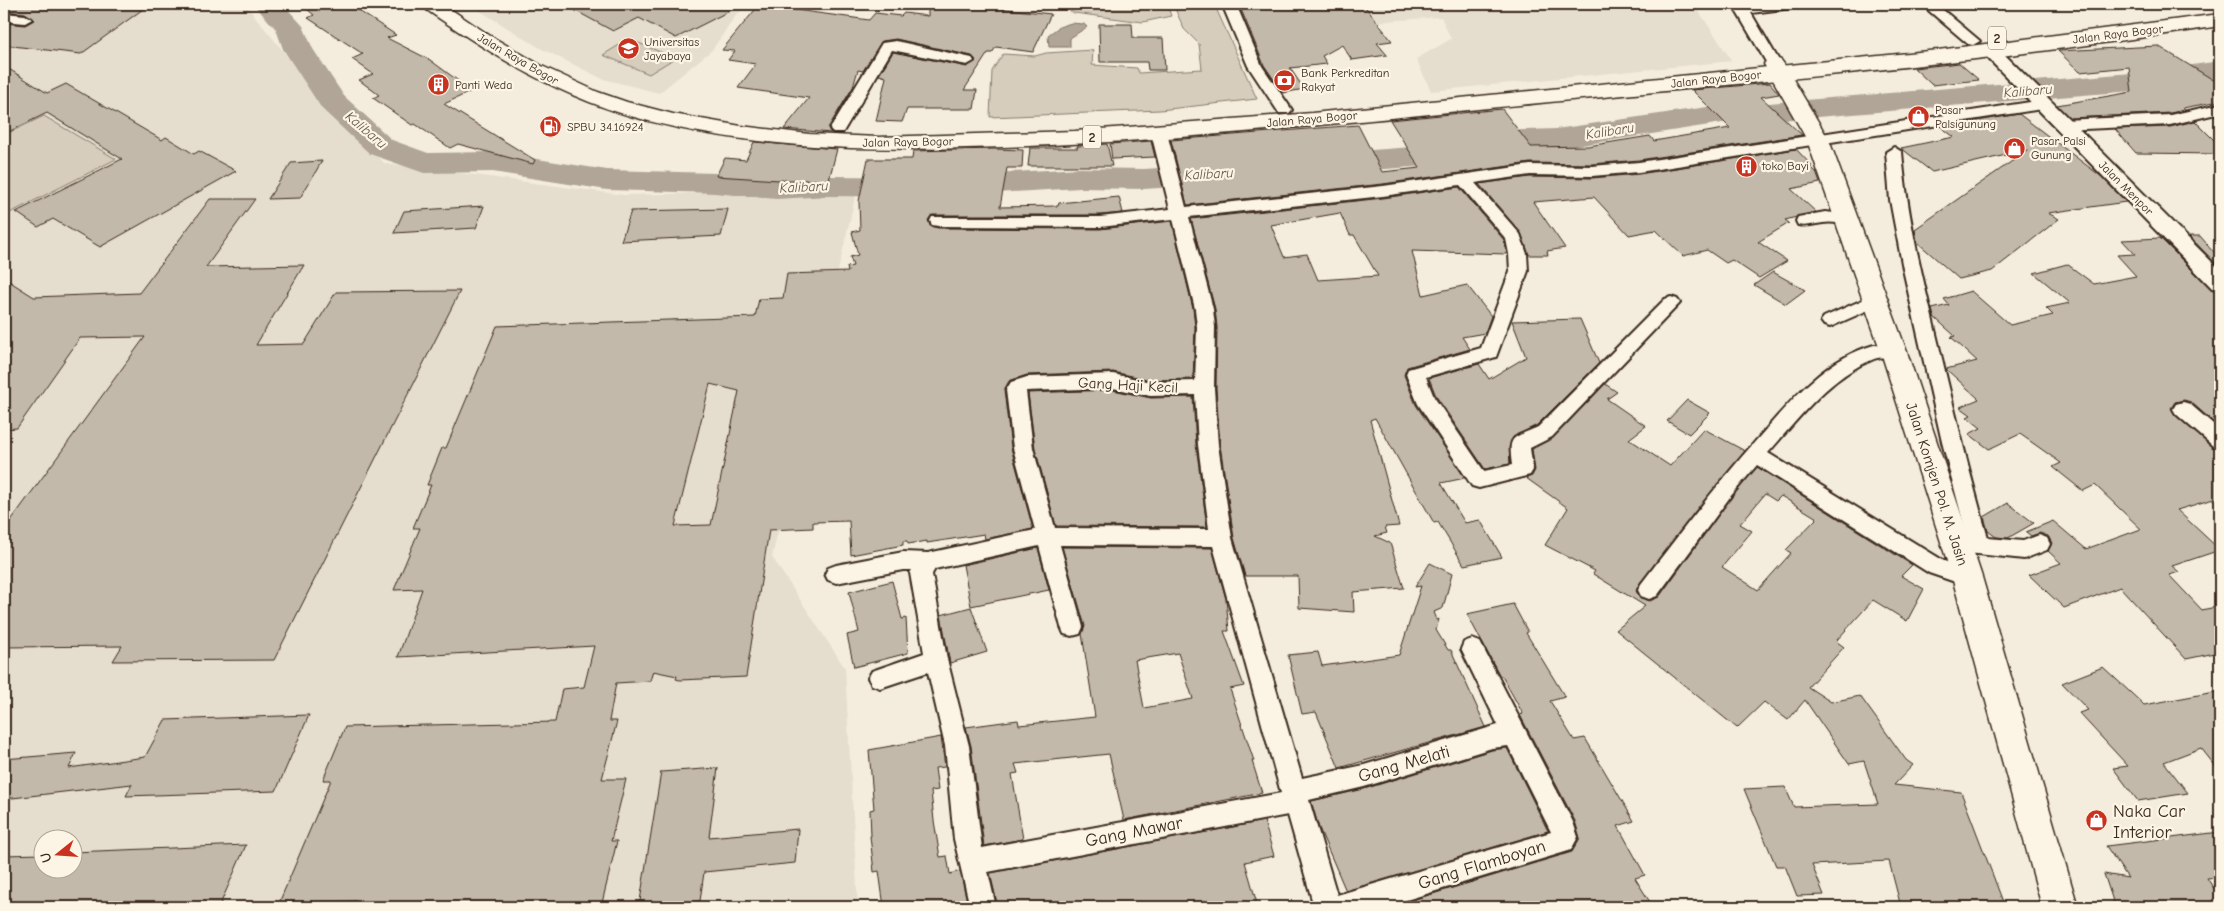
<svg xmlns="http://www.w3.org/2000/svg" width="2224" height="911" viewBox="0 0 2224 911" font-family="'Comic Neue',sans-serif">
<style>
.built{fill:#e5ddce;fill-rule:evenodd}
.green{fill:#d6cdbd;stroke:#887c6e}
.water{fill:#b0a596;stroke:#817466}
.lines{fill:none;stroke-linecap:round;stroke-linejoin:round}
.river{fill:#b0a596;fill-rule:evenodd}
.building{fill:#c3b9aa;stroke:#3b2a1e;fill-rule:evenodd}
.minor-casing{stroke:#3b2a1e;stroke-width:4}
.tertiary-casing{stroke:#3b2a1e;stroke-width:4}
.primary-casing{stroke:#3b2a1e;stroke-width:3}
.trunk-casing{stroke:#3b2a1e;stroke-width:3}
.minor{fill:#fcf5e5;fill-rule:evenodd}
.tertiary{fill:#fcf5e5;fill-rule:evenodd}
.primary{fill:#fcf5e5;fill-rule:evenodd}
.trunk{fill:#fcf5e5;fill-rule:evenodd}
.labels{text-anchor:middle;dominant-baseline:central;stroke-width:4.5;stroke-linejoin:round;paint-order:stroke}
.far-street-label{font-size:12px;fill:#3b2a1e;stroke:#fcf5e5}
.far-poi-label{font-size:12px;fill:#3b2a1e;stroke:#fcf5e5;text-anchor:start}
.shield{fill:#fcf5e5;stroke:#75675a;stroke-width:1}
.shield-label{font-size:14px;font-weight:bold;fill:#3b2a1e}
.far-water-label{font-size:14px;font-style:italic;fill:#645548;stroke:#fcf5e5}
.street-label{font-size:15px;fill:#3b2a1e;stroke:#fcf5e5}
.near-street-label{font-size:18px;fill:#3b2a1e;stroke:#fcf5e5}
.near-poi-label{font-size:18px;fill:#3b2a1e;stroke:#fcf5e5;text-anchor:start}
</style>
<rect width="100%" height="100%" fill="#f4eddd"/>
<filter id="ink" filterUnits="userSpaceOnUse"><feTurbulence type="fractalNoise" baseFrequency=".02" numOctaves="2"/><feDisplacementMap in="SourceGraphic" scale="10" xChannelSelector="R" yChannelSelector="G"/><feConvolveMatrix kernelMatrix="1 2 1 2 8 2 1 2 1" color-interpolation-filters="sRGB"/></filter>
<g filter="url(#ink)">
<g class="built">
<path d="M133 4H245L292 62 384 163 624 195 857 189 772 557 845 668 858 907H4V17L68 24ZM42 838H72V868H42Z"/>
<polygon points="469,4 752,4 737,14 712,50 659,93 603,79 540,48"/>
<polygon points="1281,4 1694,4 1732,61 1431,91 1416,59 1451,39 1441,17 1291,28"/>
</g>
<g class="green">
<polygon points="1057,4 1167,4 1171,16 1143,22 1074,13"/>
<polygon points="1173,4 1214,4 1257,99 1160,110 990,117 992,71 1003,54 1035,56 1046,53 1093,50 1092,65 1137,68 1139,73 1202,69 1199,44 1184,29"/>
<polygon points="629,39 675,58 649,74 603,55"/>
<polygon points="44,116 116,159 4,216 4,135"/>
</g>
<polygon class="water" points="1071,23 1084,24 1087,27 1070,38 1070,47 1049,47 1048,35 1059,27"/>
<g class="lines">
<g class="river">
<polygon points="253,4 283,4 303,26 313,49 344,96 392,140 428,153 493,152 607,170 715,173 776,179 829,176 928,177 1080,168 1144,169 1237,163 1249,166 1253,173 1249,180 1237,183 1144,189 1080,188 928,197 829,196 776,199 715,193 607,190 493,172 424,173 370,154 322,109 283,49 276,29"/>
<polygon points="2220,61 2220,79 2144,90 1769,121 1735,121 1556,149 1494,151 1439,165 1319,174 1307,171 1303,164 1307,157 1319,154 1439,145 1494,131 1556,129 1735,103 1769,103 2144,72"/>
</g>
</g>
<g class="building">
<polygon points="4,4 150,4 81,54 4,45 4,23 25,25 34,20 25,13 4,11"/>
<polygon points="301,4 348,4 396,35 387,38 430,60 472,91 444,104 535,160 533,164 458,144 450,148 415,124 412,125 373,98 379,95 359,80 373,74 352,59 363,54 308,18 314,15"/>
<polygon points="563,4 743,4 676,38 639,18 613,31"/>
<polygon points="928,4 963,4 1051,14 1033,52 996,47 992,53 988,53 964,90 977,90 974,109 907,109 902,122 876,121 886,77 879,75 893,52 967,67 976,60 972,56 896,39 882,41 863,71 858,70 853,87 828,128 831,133 784,129 809,98 738,88 756,64 728,60 735,51 722,50 759,5 869,20 875,13 901,16 904,13 928,16"/>
<polygon points="1273,4 1276,6 1363,4 1392,41 1377,43 1387,55 1352,60 1342,45 1322,56 1327,64 1290,68 1304,89 1283,93 1264,65 1240,7"/>
<polygon points="1099,24 1132,24 1133,38 1163,38 1165,70 1148,70 1147,62 1100,62"/>
<polygon points="2158,46 2220,84 2220,101 2183,108 2185,110 2170,113 2070,118 2057,105 2132,92 2129,67 2080,72 2058,51"/>
<polygon points="1959,63 1979,80 1932,85 1914,68"/>
<polygon points="4,66 47,93 66,84 162,140 166,137 194,154 199,151 236,171 100,247 53,219 38,227 16,212 122,159 47,113 4,134"/>
<polygon points="1770,83 1779,94 1761,97 1802,135 1639,160 1592,164 1530,163 1383,184 1187,205 1171,140 1358,125 1382,172 1420,168 1390,120 1502,109 1531,147 1588,146 1650,136 1654,141 1730,128 1692,90"/>
<polygon points="2019,114 2102,177 2126,202 2048,213 2059,219 1992,271 1959,279 1917,242 1915,229 2028,150 1932,172 1901,148 1954,137 1941,127"/>
<polygon points="2195,121 2220,146 2220,154 2136,153 2115,129 2170,127"/>
<polygon points="1151,141 1155,157 1112,159 1110,144"/>
<polygon points="754,142 837,149 829,180 779,180 716,176 725,158 746,160"/>
<polygon points="1107,144 1112,166 1028,166 1030,148 1078,148 1077,146"/>
<path d="M995 149 1023 150 1022 168H1007L1000 207 1058 206 1059 203 1119 197 1123 213 1100 215H932L928 220 930 226 938 228 1100 229 1172 221 1193 309 1195 327 1193 379 1151 380 1113 372 1027 375 1009 381 1004 390 1011 448 1033 529 985 539 984 534 927 543V541L908 544 907 541H903V545L851 555 849 521 813 522V528L769 530 746 677 680 680 676 679 677 676 653 671 650 681 616 683 609 721H617L602 779H626L611 841H617L601 907H356V901L279 903 331 780H323L345 727 555 722 562 689 584 687 594 646 398 657 422 589 394 590 420 528H413L431 485H427L442 448H446L497 326 755 317 759 299 783 298 787 274 848 272 847 267 853 266 850 257 858 255 852 232 860 230 859 201 868 159H912L913 151ZM710 384 739 391 711 525 675 526Z"/>
<polygon points="1796,149 1812,166 1810,166 1816,172 1820,183 1791,189 1816,212 1785,220 1789,223 1758,242 1787,261 1759,278 1732,260 1726,263 1707,250 1683,256 1656,230 1629,235 1594,197 1533,202 1565,248 1547,251 1548,255 1529,255 1521,233 1479,184 1530,177 1592,178 1639,174"/>
<polygon points="322,161 300,198 268,199 291,163"/>
<path d="M1459 187 1504 240 1507 254 1412 251 1423 295 1467 285 1491 316 1485 333 1462 337 1470 349 1407 367 1404 375 1416 405 1465 478 1441 483 1465 523 1480 520 1502 557 1464 565 1438 522 1434 523 1375 418 1370 420 1399 526 1385 527 1387 533 1375 536 1390 543 1404 588 1353 592 1354 612 1299 608 1298 576H1245L1234 538 1220 445 1216 388 1217 327 1215 309 1191 219 1383 198ZM1340 213 1350 235H1354L1378 276 1318 280 1307 254 1284 257 1271 225Z"/>
<polygon points="210,199 255,199 206,267 304,265 256,345 304,344 336,292 460,291 274,660 113,661 122,646 4,647 4,530 145,337 80,338 17,428 4,429 4,278 34,297 139,293"/>
<polygon points="484,206 476,228 394,233 404,211"/>
<polygon points="728,209 721,236 621,241 631,211"/>
<polygon points="2189,236 2200,236 2220,259 2220,268"/>
<polygon points="2160,238 2211,289 2220,292 2220,428 2191,402 2184,400 2175,402 2171,408 2175,415 2212,447 2220,450 2220,497 2177,510 2220,550 2172,566 2179,572 2169,575 2202,610 2220,606 2220,652 2186,659 2120,587 2064,608 2029,575 2061,563 2048,551 2052,543 2048,536 2040,533 2031,536 2026,532 2053,521 2086,549 2141,529 2095,485 2083,491 2053,467 2061,463 2020,434 1989,449 1969,434 1981,428 1967,417 1971,415 1960,407 1979,399 1946,369 1977,361 1951,337 1955,336 1934,317 1932,309 1949,305 1944,299 1971,291 2010,325 2053,315 2046,308 2070,303 2034,273 2067,264 2094,284 2136,276 2117,255 2135,254 2122,240"/>
<polygon points="1773,272 1805,290 1786,304 1754,285"/>
<polygon points="1580,319 1599,363 1537,425 1513,437 1509,447 1510,464 1485,469 1436,396 1429,378 1479,364 1489,379 1526,357 1512,321"/>
<path d="M1605 384 1617 392 1607 399 1646 426 1629 439 1670 466 1704 429 1745 451 1640 583 1636 591 1640 598 1650 601 1659 597 1731 498 1757 467 1912 565 1901 576 1924 589 1907 621 1873 600 1836 641 1844 647 1808 687 1831 702 1860 696 1906 760 1913 765 1894 785 1961 792 2005 907H1901L1889 861 1812 865 1824 895 1797 896 1785 866H1776L1744 789 1785 787 1794 807 1878 804 1864 761 1849 764 1805 700 1788 720 1764 702 1737 728 1616 630 1645 606 1593 574 1595 571 1545 545 1568 508 1526 478 1532 476 1535 470 1532 449 1553 438ZM1765 494 1776 501 1781 496 1817 518 1786 550 1791 553 1758 590 1722 567 1752 531 1740 524Z"/>
<polygon points="1113,390 1151,398 1193,397 1196,445 1207,527 1056,526 1035,448 1028,393"/>
<polygon points="1687,400 1710,413 1689,434 1667,421"/>
<polygon points="2008,503 2034,523 2008,538 1996,537 1988,531 1984,517"/>
<path d="M1062 547 1212 548 1226 599 1229 631H1224L1244 686 1230 689 1254 761H1252L1262 793 1124 820 1109 754 1015 764 1018 773 1012 774 1023 839 984 846 971 746 966 727 1018 720 1019 725 1095 717 1082 634 1085 626ZM1178 653 1193 699 1144 708 1135 660Z"/>
<polygon points="1038,548 1049,590 971,606 963,565"/>
<polygon points="1430,563 1452,574 1443,608 1434,612 1437,620 1439,619 1436,630 1448,650 1451,650 1486,727 1339,768 1316,712 1302,714 1288,655 1318,652 1322,666 1399,655 1421,586 1415,587"/>
<polygon points="892,581 902,619 906,618 908,653 854,667 847,635 859,632 849,592"/>
<polygon points="1513,604 1528,632 1526,633 1565,697 1550,701 1574,740 1585,738 1634,821 1618,826 1645,875 1635,878 1653,907 1389,907 1572,852 1580,838 1575,821 1520,715 1523,714 1502,676 1500,676 1467,614"/>
<polygon points="971,607 987,652 950,663 941,615"/>
<polygon points="2103,667 2144,705 2220,691 2220,772 2201,748 2164,762 2188,793 2138,801 2113,768 2128,766 2079,713 2088,710 2062,683"/>
<polygon points="309,715 276,791 126,796 132,784 4,799 4,759 76,753 69,768 145,757 165,720"/>
<polygon points="941,737 945,767 935,768 938,790 931,791 934,821 940,857 947,856 950,874 960,871 968,905 958,907 884,907 879,871 874,872 870,836 871,836 870,810 874,809 869,750"/>
<polygon points="1507,748 1548,831 1346,891 1319,828 1311,801 1364,789 1492,750"/>
<polygon points="718,768 709,837 798,829 795,863 704,872 700,901 639,907 661,772"/>
<polygon points="1264,821 1274,856 1245,862 1258,907 998,907 990,873"/>
<polygon points="2220,832 2220,877 2207,878 2220,898 2220,907 2115,907 2104,874 2128,878 2106,846"/>
<polygon points="246,845 219,907 4,907 4,855 42,854 42,868 72,868 72,852"/>
</g>
<g class="lines">
<defs>
<g id="minor">
<polygon points="1222,4 1236,4 1262,66 1292,110 1289,113 1279,113 1248,66"/>
<polygon points="1732,4 1799,4 1792,8 1751,13 1781,64 1779,67 1769,67"/>
<polygon points="1921,4 1936,4 1980,41 1973,45 1968,44"/>
<polygon points="4,13 25,15 32,19 25,23 4,21"/>
<polygon points="896,41 972,58 974,61 967,65 892,50 843,132 833,132 830,129 882,43"/>
<path d="M2043 100 2051 105 2048 108 1639 172 1592 176 1530 175 1475 183 1520 234 1527 254 1528 271 1496 357 1426 377 1434 397 1484 471 1512 465C1508 434 1512 439 1538 427L1665 299 1671 297 1677 299 1680 303 1552 437 1530 448 1533 470 1530 475 1479 488 1472 486 1418 404 1406 374 1408 369 1481 348 1510 271 1509 254 1506 239 1460 185 1383 196 1189 217 1213 309 1215 327 1214 388 1218 445 1232 538 1302 778 1364 765 1498 725 1461 649 1464 642 1472 639 1480 642 1573 822 1578 837 1571 850 1562 853 1383 907H1314L1288 815 988 872 996 907H970L954 839 945 746 928 672 880 688 872 685 868 678 872 671 924 653 910 573 912 570H903L836 583 828 580 825 574 828 568 836 565 903 552 928 553 1035 530 1013 448 1006 390 1011 382 1027 377 1113 374 1151 382 1195 381 1197 327 1195 309 1173 219 1100 227 938 226 932 225 930 221 932 217H1100L1170 209 1151 133 1159 128 1167 133 1186 207 1383 186 1530 165 1592 166 1639 162ZM1113 388 1151 396 1195 395 1198 445 1209 529 1055 528 1033 448 1026 391ZM1060 545 1213 546 1281 793 982 848 969 746 947 659 932 574 935 569 1039 546 1061 627 1064 634 1072 636 1080 634 1083 627ZM1508 746 1551 832 1337 895 1309 800 1364 787 1492 748Z"/>
<polygon points="2220,104 2220,113 2170,125 2063,130 2055,125 2063,120 2170,115"/>
<path d="M1894 147 1902 152C1907 217 1923 279 1938 342 1954 408 1969 473 1988 538L2023 541 2039 535 2047 538 2050 544 2047 550 2024 559 1968 553 1960 550 1957 544 1960 538 1967 536 1942 442 1903 269 1890 200 1886 152Z"/>
<path d="M1825 212 1853 215 1855 219 1853 223C1843 225 1833 221 1823 223 1814 224 1807 227 1798 225L1796 221 1798 217Z"/>
<polygon points="1876,294 1882,296 1885,300 1882,304 1830,327 1824,325 1821,321 1824,317"/>
<path d="M1874 345 1901 347 1903 352 1901 357C1892 359 1882 356 1874 359 1829 377 1800 417 1768 453L1944 561 1975 571 1978 577 1975 583 1967 586 1929 573 1757 465 1730 497 1657 596 1649 599 1641 596 1638 590 1641 584C1680 533 1718 483 1760 436 1792 399 1825 359 1874 345Z"/>
<polygon points="2183,402 2190,404 2220,430 2220,448 2213,446 2176,414 2173,409 2176,404"/>
</g>
<polygon id="tertiary" points="1990,45 1996,46 2220,270 2220,290 2212,288 1984,54 1981,50 1984,46"/>
<polygon id="primary" points="1774,58 1781,60 1784,64 1829,140 1907,352 1982,577 2078,907 2042,907 1952,577 1881,352 1807,140 1764,64 1767,60"/>
<path id="trunk" d="M422 4H443L489 35 542 66 598 92 627 102 673 114 741 126 809 134 878 137 1075 131 1312 113 1938 50 2220 14V26C1978 64 1732 84 1488 108 1335 124 1183 140 1029 146 900 151 771 153 645 120 563 99 493 56 424 8Z"/>
</defs>
<use href="#minor" class="minor-casing"/>
<use href="#tertiary" class="tertiary-casing"/>
<use href="#primary" class="primary-casing"/>
<use href="#trunk" class="trunk-casing"/>
<use href="#minor" class="minor"/>
<use href="#tertiary" class="tertiary"/>
<use href="#primary" class="primary"/>
<use href="#trunk" class="trunk"/>
</g>
</g>
<defs>
<symbol id="university-disc" viewBox="-11 -11 22 22"><circle r="9.5" fill="#c8321e" stroke="#fcf5e5"/><path d="M0-5L7-2L0 1L-7-2ZM-4 1L0 2.5L4 1V4Q0 6-4 4Z" fill="#fff"/></symbol>
<symbol id="bank-disc" viewBox="-11 -11 22 22"><circle r="9.5" fill="#c8321e" stroke="#fcf5e5"/><path d="M-6-4H6V4H-6ZM0-2.3a2.3 2.3 0 1 0 0 4.6a2.3 2.3 0 1 0 0-4.6Z" fill="#fff"/></symbol>
<symbol id="building-disc" viewBox="-11 -11 22 22"><circle r="9.5" fill="#c8321e" stroke="#fcf5e5"/><path d="M-4-6H4V6H1V3H-1V6H-4ZM-2.5-4.3h1.7v1.8h-1.7ZM.8-4.3h1.7v1.8H.8ZM-2.5-1h1.7V.8h-1.7ZM.8-1h1.7V.8H.8Z" fill="#fff"/></symbol>
<symbol id="shop-disc" viewBox="-11 -11 22 22"><circle r="9.5" fill="#c8321e" stroke="#fcf5e5"/><path d="M-5-2.5h2.3a2.7 3.5 0 0 1 5.4 0H5L5.5 6h-11ZM-1.5-2.5h3a1.5 2.3 0 0 0-3 0Z" fill="#fff"/></symbol>
<symbol id="fuel-disc" viewBox="-11 -11 22 22"><circle r="9.5" fill="#c8321e" stroke="#fcf5e5"/><path d="M-5.5-6h7V0h2V4h1.3V-2.5L3-4.5l.8-.8L6-3V5H2.5V1h-1V6h-7ZM-4.2-4.7v3.2H.2V-4.7Z" fill="#fff"/></symbol>
</defs>
<g fill-rule="evenodd">
<use href="#university-disc" x="616" y="36" width="25" height="25"/>
<use href="#bank-disc" x="1272" y="68" width="25" height="25"/>
<use href="#building-disc" x="426" y="72" width="25" height="25"/>
<use href="#shop-disc" x="1906" y="104" width="25" height="25"/>
<use href="#fuel-disc" x="538" y="114" width="25" height="25"/>
<use href="#shop-disc" x="2002" y="136" width="25" height="25"/>
<use href="#building-disc" x="1734" y="154" width="25" height="25"/>
<use href="#shop-disc" x="2084" y="808" width="25" height="25"/>
</g>
<g class="labels">
<g class="far-street-label">
<text transform="translate(2118 34) rotate(-7)">Jalan Raya Bogor</text>
<text transform="translate(518 59) rotate(30)">Jalan Raya Bogor</text>
<text transform="translate(1716 79) rotate(-6)">Jalan Raya Bogor</text>
<text transform="translate(1312 119) rotate(-5)">Jalan Raya Bogor</text>
<text transform="translate(908 142) rotate(-1)">Jalan Raya Bogor</text>
<text transform="translate(2126 188) rotate(45)">Jalan Menpor</text>
</g>
<g class="far-poi-label">
<text x="644" y="42">Universitas<tspan x="644" dy="14">Jayabaya</tspan></text>
<text x="1301" y="73">Bank Perkreditan<tspan x="1301" dy="14">Rakyat</tspan></text>
<text x="455" y="85">Panti Weda</text>
<text x="1935" y="110">Pasar<tspan x="1935" dy="14">Palsigunung</tspan></text>
<text x="567" y="127">SPBU 34.16924</text>
<text x="2031" y="141">Pasar Palsi<tspan x="2031" dy="14">Gunung</tspan></text>
<text x="1762" y="166">toko Bayi</text>
</g>
<g class="shield">
<rect x="1988" y="26.5" width="18" height="23" rx="4"/>
<rect x="1083" y="125.5" width="18" height="23" rx="4"/>
</g>
<g class="shield-label">
<text x="1997" y="38">2</text>
<text x="1092" y="137">2</text>
</g>
<g class="far-water-label">
<text transform="translate(2028 91) rotate(-5)">Kalibaru</text>
<text transform="translate(366 130) rotate(40)">Kalibaru</text>
<text transform="translate(1610 131) rotate(-9)">Kalibaru</text>
<text transform="translate(1209 174) rotate(-3)">Kalibaru</text>
<text transform="translate(804 187) rotate(-3)">Kalibaru</text>
</g>
<g class="street-label">
<text transform="translate(1128 385) rotate(3)">Gang Haji Kecil</text>
<text transform="translate(1937 484) rotate(72)">Jalan Komjen Pol. M. Jasin</text>
</g>
<g class="near-street-label">
<text transform="translate(1404 764) rotate(-16)">Gang Melati</text>
<text transform="translate(1134 832) rotate(-11)">Gang Mawar</text>
<text transform="translate(1482 865) rotate(-17)">Gang Flamboyan</text>
</g>
<g class="near-poi-label">
<text x="2113" y="811">Naka Car<tspan x="2113" dy="21">Interior</tspan></text>
</g>
</g>
<rect width="2224" height="911" fill="none" stroke="#fcf5e5" stroke-width="20"/>
<rect x="10" y="10" width="2204" height="891" fill="none" stroke="#3b2a1e" stroke-width="2" filter="url(#ink)"/>
<g transform="translate(58 854) rotate(253)"><circle r="24" fill="#fcf5e5" stroke="#afa495"/>
<path d="M0-4L9 19L0 12L-9 19Z" fill="#c8321e"/>
<text y="-8" font-size="14" font-weight="bold" text-anchor="middle" fill="#3b2a1e">U</text>
</g>
</svg>
